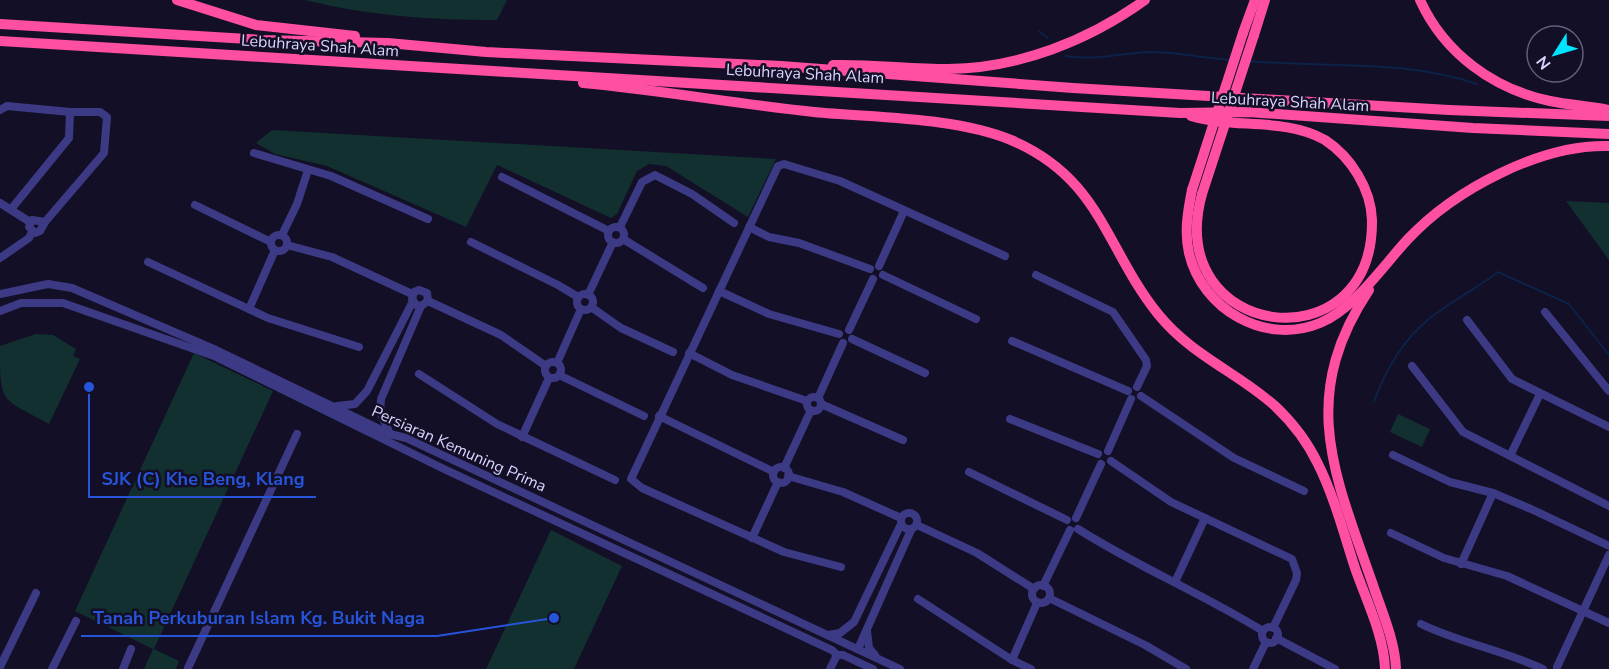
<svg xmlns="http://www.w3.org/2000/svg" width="1609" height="669" viewBox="0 0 1609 669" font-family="'Nunito Sans',sans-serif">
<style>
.green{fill:#12302f}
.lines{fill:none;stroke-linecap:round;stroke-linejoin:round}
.stream{stroke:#0c2248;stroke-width:2}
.minor{stroke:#3d3a85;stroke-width:8}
.highway{stroke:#ff4fa3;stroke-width:10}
.highway-bridge{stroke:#ff4fa3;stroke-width:10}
.labels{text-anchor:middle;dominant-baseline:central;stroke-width:5;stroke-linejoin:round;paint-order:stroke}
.street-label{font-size:16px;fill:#d9d4ff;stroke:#130f26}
.leader{fill:none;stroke:#2655da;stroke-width:2}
.callout-dot{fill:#2655da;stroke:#130f26;stroke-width:2}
.callout-label{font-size:18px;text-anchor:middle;font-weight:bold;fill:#2655da;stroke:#130f26;stroke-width:5;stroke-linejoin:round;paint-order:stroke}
</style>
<rect width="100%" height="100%" fill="#130f26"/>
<g class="green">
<path d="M305 0H507L497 20C430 20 370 16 305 0Z"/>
<polygon points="272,130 776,159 748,217 666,166 649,164 637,171 617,214 611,218 497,165 466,227 327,166 275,154 256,143"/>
<polygon points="1566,201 1609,203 1609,260"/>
<path d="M36 334 53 335 76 349 73 356 80 359 49 424C0 397 0 405 0 346Z"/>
<polygon points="194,353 273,391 154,649 179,661 176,669 144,669 153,649 75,611"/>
<polygon points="1398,414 1430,429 1422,447 1390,432"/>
<polygon points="551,530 622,566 574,669 486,669"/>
</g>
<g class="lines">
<g class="stream">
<polyline points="1039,31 1048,38"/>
<path d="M1066 56C1096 61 1121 53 1150 52 1177 52 1204 58 1230 60"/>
<path d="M1248 61C1326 68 1402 59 1477 84"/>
<path d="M1374 402C1385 371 1403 340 1429 319 1451 301 1476 289 1498 272L1569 304 1609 355"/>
</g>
<g class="minor">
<polyline points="0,110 7,106 70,112 100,112 107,117 104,153 45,222"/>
<polyline points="254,153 331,176 428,219"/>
<polyline points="502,177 609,231"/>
<polyline points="0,203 30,222"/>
<polyline points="195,205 271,242"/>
<polyline points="12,208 69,138 70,112"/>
<polygon points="32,220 45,222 40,231 35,233 29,227"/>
<circle cx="616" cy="235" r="8"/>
<polyline points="620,227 642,182 655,175 692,194 734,223"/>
<polyline points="749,227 769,237 799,243 870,269"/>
<circle cx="279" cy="243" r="8"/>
<polyline points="282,235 297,204 308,170"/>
<polyline points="623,239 703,288"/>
<polyline points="471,242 558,285 578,297"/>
<polyline points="287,245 332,257 412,294"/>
<polyline points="0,258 29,238 32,232"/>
<polyline points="148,262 268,318 359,347"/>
<polyline points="879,266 904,211"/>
<polyline points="883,275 976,319"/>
<polyline points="1036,275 1113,312 1146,360 1147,366 1137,387"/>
<polyline points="719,291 769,314 839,334"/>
<polyline points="0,294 48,284 72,288 216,350 390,434 406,438 900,669"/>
<circle cx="585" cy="302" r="8"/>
<polyline points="588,295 613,242"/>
<polyline points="428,301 501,335 546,366"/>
<polyline points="591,307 621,328 673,352"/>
<polyline points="249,309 275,250"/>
<polyline points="0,311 21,303 63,303 214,356 444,469 832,650 837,655 843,655 873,669"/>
<polyline points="1545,312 1609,391"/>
<polyline points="1467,320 1512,379 1609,427"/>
<polyline points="849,330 873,279"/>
<polyline points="852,339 925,373"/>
<polyline points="1012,341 1128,391"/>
<polyline points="689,353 732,375 807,401"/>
<circle cx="553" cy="370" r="8"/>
<polyline points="557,363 581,309"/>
<polyline points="1412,366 1463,432 1609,506"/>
<polyline points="419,374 497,424 615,480"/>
<polyline points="559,375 644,416"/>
<polyline points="1141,396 1234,458 1304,491"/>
<circle cx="814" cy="404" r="7"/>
<polyline points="818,398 843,343"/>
<polyline points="821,404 903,440"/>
<polyline points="337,406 355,404 367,391 413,301"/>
<polyline points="659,416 774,472"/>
<polyline points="1010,419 1098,454"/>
<polyline points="390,434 380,412 381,399 421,306 428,301 427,293 419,290 414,292 412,299 416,305 421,306"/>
<polyline points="522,437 549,378"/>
<polyline points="1108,451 1131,399"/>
<polyline points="1393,455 1450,482 1493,493 1531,509 1609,546"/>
<polyline points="1510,456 1540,394"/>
<polyline points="1111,461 1171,502 1292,559 1297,573 1296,580 1273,628"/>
<circle cx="781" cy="475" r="8"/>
<polyline points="784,468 811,410"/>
<polyline points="969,472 1067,520"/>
<polyline points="788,476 843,492 901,518"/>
<circle cx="909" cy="521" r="8"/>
<polyline points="1076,518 1101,464"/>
<polyline points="917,525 977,553 1034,589"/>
<path d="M1078 529C1138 567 1203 594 1263 631"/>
<polyline points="1391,533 1444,558 1507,576 1609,623"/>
<polyline points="752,538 778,482"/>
<polyline points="1461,564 1493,493"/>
<polyline points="841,567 784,552 642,488 631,479 778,166 784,164 840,181 1005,256"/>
<polyline points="1175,582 1205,518"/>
<circle cx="1041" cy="594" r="9"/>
<polyline points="1043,586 1070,530"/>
<polyline points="1049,598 1145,645 1186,669"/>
<polyline points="918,599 1012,660 1031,669"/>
<path d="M1421 624C1460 643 1503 650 1543 669"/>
<circle cx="1270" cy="635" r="8"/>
<polyline points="867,631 869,648 875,655"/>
<polyline points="828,635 840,633 854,622 901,524"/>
<polyline points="1276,638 1335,669"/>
<polyline points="858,649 911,530"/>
<polyline points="1012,660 1037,603"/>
<polyline points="0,667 36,593"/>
<polyline points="1557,667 1609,555"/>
<polyline points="188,668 297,434"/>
<polyline points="52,669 76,621"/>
<polyline points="123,669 131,649"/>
<polyline points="830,669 837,655"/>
<polyline points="1253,669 1266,642"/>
</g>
<g class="highway">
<polyline points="177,0 256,25 355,36"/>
<path d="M1420 0C1444 53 1493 89 1550 101 1569 105 1589 106 1609 110"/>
<polyline points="0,24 263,40 388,43 486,52 781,66 1073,88 1449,110 1609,116"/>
<polyline points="1243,33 1255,0"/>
<polyline points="1254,35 1265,0"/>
<polyline points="0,41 1180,113 1248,112 1473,128 1609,134"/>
<path d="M833 65C872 64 909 69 948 69 1019 68 1088 41 1145 0"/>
<path d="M583 83C660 90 737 104 814 112 875 118 955 117 1011 140 1101 178 1105 248 1158 314 1192 356 1237 372 1275 406 1292 422 1308 443 1318 464 1334 496 1344 534 1355 568 1366 600 1384 635 1385 669"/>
<path d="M1191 116C1233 129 1285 117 1325 140 1351 157 1371 189 1372 220 1374 367 1162 340 1202 194"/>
<path d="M1192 190C1188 210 1184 232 1189 253 1202 309 1265 346 1320 323 1354 309 1383 266 1408 239 1454 190 1540 144 1609 146"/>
<path d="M1369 290C1297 398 1335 475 1373 585 1382 612 1395 641 1396 669"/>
</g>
<g class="highway-bridge">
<polyline points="1192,190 1243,33"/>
<polyline points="1202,194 1254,35"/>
</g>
</g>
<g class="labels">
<g class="street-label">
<text transform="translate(320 46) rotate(4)">Lebuhraya Shah Alam</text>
<text transform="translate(805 74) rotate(3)">Lebuhraya Shah Alam</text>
<text transform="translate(1290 102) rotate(3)">Lebuhraya Shah Alam</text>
<text transform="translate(459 449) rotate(24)">Persiaran Kemuning Prima</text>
</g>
</g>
<path class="leader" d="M89 387L89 497H316M554 618L437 636H81"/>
<g class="callout-dot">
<circle cx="89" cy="387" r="6"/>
<circle cx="554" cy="618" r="6"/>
</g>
<g class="callout-label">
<text x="203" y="485">SJK (C) Khe Beng, Klang</text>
<text x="259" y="624">Tanah Perkuburan Islam Kg. Bukit Naga</text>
</g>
<g transform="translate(1555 54) rotate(233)"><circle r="28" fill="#130f26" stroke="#625e7d" stroke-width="1.5"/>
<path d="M0-4.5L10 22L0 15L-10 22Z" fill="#00e5ff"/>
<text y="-9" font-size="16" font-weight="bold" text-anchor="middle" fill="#d9d4ff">N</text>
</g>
</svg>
